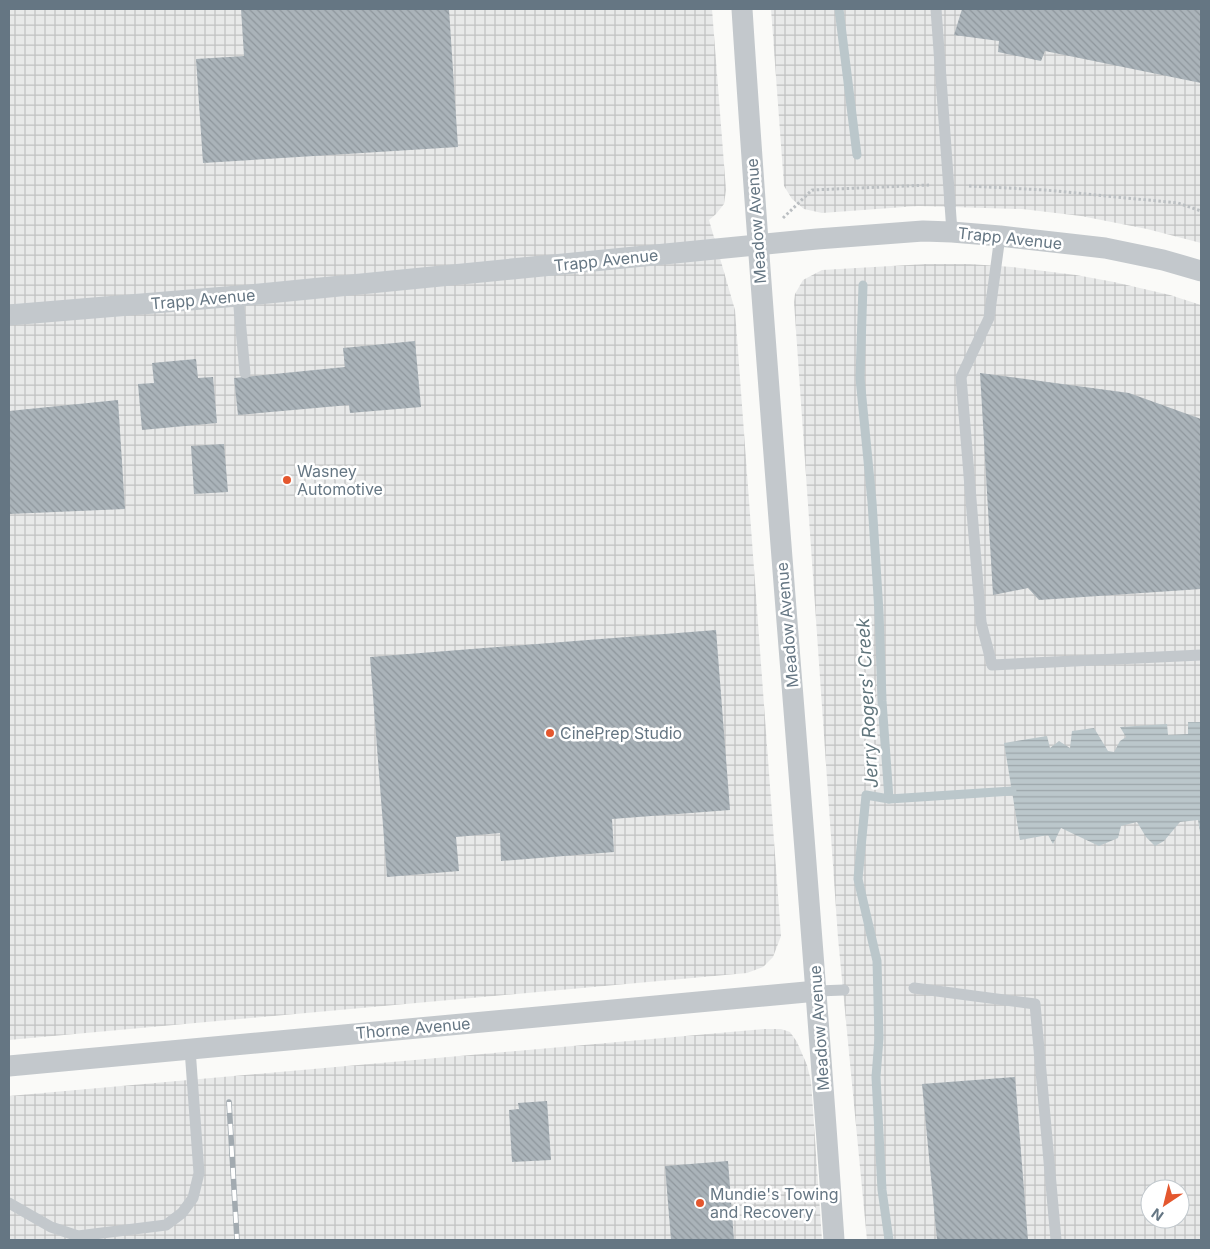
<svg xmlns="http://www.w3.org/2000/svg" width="1210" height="1249" viewBox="0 0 1210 1249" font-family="Inter,sans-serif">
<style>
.industrial{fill:url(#industrial-grid);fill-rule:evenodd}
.water{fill:url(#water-rules)}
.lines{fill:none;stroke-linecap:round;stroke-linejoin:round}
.stream{stroke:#bbc7cb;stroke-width:9}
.building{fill:url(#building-back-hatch)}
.path{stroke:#bbbfc2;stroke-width:3;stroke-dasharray:2.5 2.5;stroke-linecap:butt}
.lane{stroke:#c3c8cc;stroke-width:11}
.street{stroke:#c3c8cc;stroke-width:21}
.rail-casing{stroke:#a2aab0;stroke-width:5.5}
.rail{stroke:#fff;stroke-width:4;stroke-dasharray:11;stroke-linecap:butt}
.poi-dot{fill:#e4572e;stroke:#fff;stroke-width:2}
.labels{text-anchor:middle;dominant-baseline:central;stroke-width:5;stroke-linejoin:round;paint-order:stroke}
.street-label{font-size:16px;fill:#657683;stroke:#fff}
.poi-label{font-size:16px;fill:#657683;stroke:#fff;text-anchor:start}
.water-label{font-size:18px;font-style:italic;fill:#60757c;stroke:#fff}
</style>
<defs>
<pattern id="industrial-grid" width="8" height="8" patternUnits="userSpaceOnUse" patternTransform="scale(1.25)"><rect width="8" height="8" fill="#e8e9e9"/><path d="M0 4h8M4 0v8" fill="none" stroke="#c0c1c2"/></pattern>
<pattern id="water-rules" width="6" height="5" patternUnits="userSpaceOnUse" patternTransform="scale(1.25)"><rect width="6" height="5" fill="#bbc7cb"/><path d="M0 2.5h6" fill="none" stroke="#9ca6aa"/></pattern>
<pattern id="building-back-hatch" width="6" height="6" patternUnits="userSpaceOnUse" patternTransform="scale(1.25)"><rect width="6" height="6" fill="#aab3b9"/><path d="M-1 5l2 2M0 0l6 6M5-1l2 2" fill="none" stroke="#8e969c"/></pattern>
</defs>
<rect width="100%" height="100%" fill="#fafaf8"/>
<g class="industrial">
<polygon points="9,9 712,9 726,190 724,204 716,214 709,220 735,310 781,936 773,957 763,967 747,973 9,1040"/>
<polygon points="771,9 1201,9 1201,243 1147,229 1081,216 1022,209 918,206 822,213 804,209 792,199 784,186"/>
<path d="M926 264H970L1012 267 1076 275 1114 282 1170 295 1201 305V1240H867L838 938 794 302 795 294 803 280 822 270ZM1150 1189H1180V1219H1150Z"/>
<polygon points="765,1029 781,1029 790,1032 797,1042 807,1065 811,1081 822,1240 9,1240 9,1096"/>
</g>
<polygon class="water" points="1188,722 1201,722 1201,839 1198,820 1180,822 1164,841 1155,846 1146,837 1137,822 1121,826 1118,838 1099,846 1061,828 1053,844 1048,835 1020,840 1004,743 1047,736 1050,748 1059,741 1070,748 1072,731 1094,728 1108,751 1114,752 1120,741 1126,737 1120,727 1167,724 1168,735 1188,734"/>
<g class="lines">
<g class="stream">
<polyline points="839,9 857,155"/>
<polyline points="863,285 860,378 872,502 879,612 882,701 889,799 866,795 858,879 877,961 879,1038 876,1077 882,1190 889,1240"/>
<polyline points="889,799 1012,791"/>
</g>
</g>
<g class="building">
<polygon points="241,9 449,9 458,147 203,163 196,59 244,56"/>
<polygon points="962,9 1201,9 1201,83 1045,51 1041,61 998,52 999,41 954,35"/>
<polygon points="415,341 421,407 350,413 349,405 238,415 234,378 345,367 343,348"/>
<polygon points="196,359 198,378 213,377 217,423 142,430 138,384 154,383 152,363"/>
<polygon points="980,373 1129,393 1201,419 1201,589 1039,600 1028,588 993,595"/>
<polygon points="118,400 125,509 9,514 9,411"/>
<polygon points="224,444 228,492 194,494 191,446"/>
<polygon points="716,630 730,810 612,819 614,852 501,861 500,833 456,837 459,871 387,877 370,657"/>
<polygon points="1015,1077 1028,1240 937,1240 922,1084"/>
<polygon points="547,1101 551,1160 512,1162 509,1110 519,1109 518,1103"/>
<polygon points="728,1161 734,1240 671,1240 665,1166"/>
</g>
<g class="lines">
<g class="path">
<polyline points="969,186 1045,190 1178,203 1201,211"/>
<polyline points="783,218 812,190 930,185"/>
</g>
<g class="lane">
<polyline points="936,9 952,232"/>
<polyline points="1000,236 989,318 961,377 981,622 992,665 1201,655"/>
<polyline points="238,296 245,373"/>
<polyline points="914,988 1035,1004 1056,1240"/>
<polyline points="817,991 844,990"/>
<polyline points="9,1203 51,1227 78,1236 166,1225 182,1213 193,1198 199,1173 190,1049"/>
</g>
<g class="street">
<path d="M742 9C768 420 806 830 834 1240"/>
<polyline points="9,315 238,296 817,239 923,231 952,232 1000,236 1105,248 1163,260 1201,271"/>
<polyline points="9,1066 817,991"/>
</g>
<defs>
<polyline id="rail" points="229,1102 237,1240"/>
</defs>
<use href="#rail" class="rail-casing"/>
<use href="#rail" class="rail"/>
</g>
<g class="poi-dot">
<circle cx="287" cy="480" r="5"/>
<circle cx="550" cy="733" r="5"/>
<circle cx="700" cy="1203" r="5"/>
</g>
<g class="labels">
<g class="street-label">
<text transform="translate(756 221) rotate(-94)">Meadow Avenue</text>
<text transform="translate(1010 238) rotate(6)">Trapp Avenue</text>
<text transform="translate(606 260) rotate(-6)">Trapp Avenue</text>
<text transform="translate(203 299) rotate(-5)">Trapp Avenue</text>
<text transform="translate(787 625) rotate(-95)">Meadow Avenue</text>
<text transform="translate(413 1028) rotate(-5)">Thorne Avenue</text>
<text transform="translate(819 1028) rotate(-94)">Meadow Avenue</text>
</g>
<g class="poi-label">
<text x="297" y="471">Wasney<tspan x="297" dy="18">Automotive</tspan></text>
<text x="560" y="733">CinePrep Studio</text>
<text x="710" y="1194">Mundie's Towing<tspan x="710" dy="18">and Recovery</tspan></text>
</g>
<g class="water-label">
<text transform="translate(867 703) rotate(-93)">Jerry Rogers' Creek</text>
</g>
</g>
<rect width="1210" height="1249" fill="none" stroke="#657683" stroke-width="20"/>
<g transform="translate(1165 1204) rotate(215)"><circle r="24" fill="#ffffff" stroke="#c1c8cd"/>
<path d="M0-4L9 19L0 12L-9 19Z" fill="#e4572e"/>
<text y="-8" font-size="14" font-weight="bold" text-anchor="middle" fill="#657683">N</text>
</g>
</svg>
